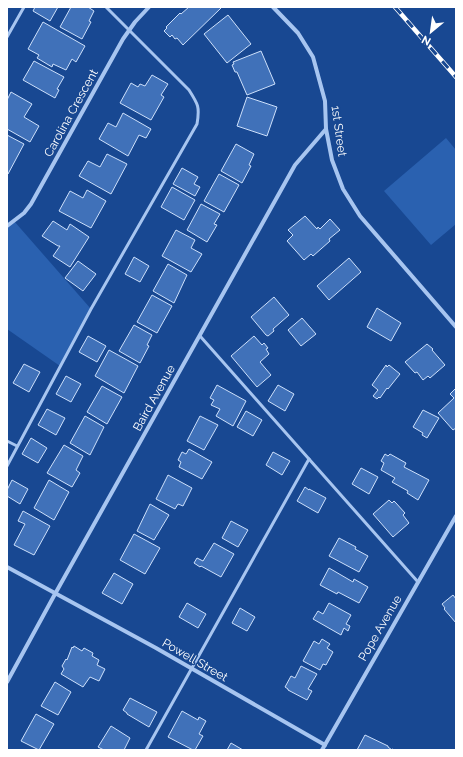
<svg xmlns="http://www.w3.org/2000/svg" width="463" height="757" viewBox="0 0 463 757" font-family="Raleway,sans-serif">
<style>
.green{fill:#2a61b0}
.building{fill:#4071b9;stroke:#cde0fb}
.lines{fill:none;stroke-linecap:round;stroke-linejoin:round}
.service{stroke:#a7c5f0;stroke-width:3}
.minor{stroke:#a7c5f0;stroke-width:4}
.rail-casing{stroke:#fff;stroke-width:4.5}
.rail{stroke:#184892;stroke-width:3;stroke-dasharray:9;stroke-linecap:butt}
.labels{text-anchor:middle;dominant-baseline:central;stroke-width:3;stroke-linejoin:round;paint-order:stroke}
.street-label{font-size:12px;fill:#fff;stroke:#184892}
</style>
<rect width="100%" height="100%" fill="#184892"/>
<g class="green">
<polygon points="446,138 456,150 456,224 431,245 384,191"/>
<polygon points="14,221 91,309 60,366 7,329 7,226"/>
</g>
<g class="building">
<polygon points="35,7 58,7 50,21 33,11"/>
<polygon points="71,7 88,7 94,11 89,21 91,22 82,39 60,27"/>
<polygon points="189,7 220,7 221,8 183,45 177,38 175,39 172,35 170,37 164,31 167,28 166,27 180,13 181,14"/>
<polygon points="228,15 251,44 227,63 204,34"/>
<polygon points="43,22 85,46 76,62 72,59 66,70 53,64 52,67 37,58 39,55 28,49"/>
<polygon points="261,51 275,84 247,95 237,72 235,72 232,65 234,64 233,62"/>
<polygon points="34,61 64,77 57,89 59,90 55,98 23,80"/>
<polygon points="152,75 168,84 161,95 164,97 151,120 120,103 131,83 138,87 140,84 145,86"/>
<polygon points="11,92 32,104 24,117 39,126 30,142 7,129 7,100"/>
<polygon points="247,97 277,107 267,136 237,126"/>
<polygon points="123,113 151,129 146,138 139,135 128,156 99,139 108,123 116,127"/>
<polygon points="7,135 24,144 8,174 7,174"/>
<polygon points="236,144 254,154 249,165 251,166 242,183 221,171"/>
<polygon points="107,154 127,164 111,194 79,176 88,161 100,167"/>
<polygon points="182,168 198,177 194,184 200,187 195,196 173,184"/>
<polygon points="219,174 239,185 224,212 204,201"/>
<polygon points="172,187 195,200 184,220 161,207"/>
<polygon points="87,190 106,201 91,228 59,211 70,191 83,198"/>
<polygon points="201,204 220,214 214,224 217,225 207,242 187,230"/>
<polygon points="305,216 317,229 318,227 320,229 330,219 340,230 329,239 330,241 313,256 311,254 304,260 287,241 293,235 288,230"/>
<polygon points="53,221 67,230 70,224 89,237 70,267 53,256 60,246 58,246 42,236"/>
<polygon points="176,230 195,240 191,248 202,254 191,272 162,256"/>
<polygon points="134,257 149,266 140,282 125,274"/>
<polygon points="349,258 361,272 329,300 317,286"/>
<polygon points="78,261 96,274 83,291 65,278"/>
<polygon points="168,264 187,275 174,303 153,291"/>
<polygon points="152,295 172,306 157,333 137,322"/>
<polygon points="274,297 289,315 273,329 274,331 268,336 266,335 251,317"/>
<polygon points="377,308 401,323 391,341 367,327"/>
<polygon points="302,318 316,334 301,346 288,330"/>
<polygon points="134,325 152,335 147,345 149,346 140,363 119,351"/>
<polygon points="88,336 106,346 97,362 79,352"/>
<polygon points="254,336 262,345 264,343 268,348 266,349 269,354 260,362 271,375 257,387 231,356"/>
<polygon points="427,344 433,349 432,350 445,365 430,378 428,376 423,380 417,372 415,373 405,362"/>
<polygon points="109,350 138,366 124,393 95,376"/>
<polygon points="24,364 40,372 29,392 13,383"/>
<polygon points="386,365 387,367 389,365 400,374 388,389 387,388 380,398 379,397 377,399 373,396 378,390 372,385"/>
<polygon points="66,376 81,384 71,402 56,394"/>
<polygon points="217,385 246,401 233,426 216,416 220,409 211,405 214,400 210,398"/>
<polygon points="278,385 294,394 285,411 268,401"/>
<polygon points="102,386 122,397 107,424 87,412"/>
<polygon points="456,388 456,428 453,430 438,413 454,398 450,394"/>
<polygon points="47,409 65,418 56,435 38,425"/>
<polygon points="423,410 439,418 427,438 422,435 423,433 413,427"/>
<polygon points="246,411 262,420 253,436 237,427"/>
<polygon points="85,416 104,427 90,455 70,443"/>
<polygon points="200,416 218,425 204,450 187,441"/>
<polygon points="31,438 47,448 38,463 22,454"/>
<polygon points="64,445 83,456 76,470 80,473 72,487 47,473"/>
<polygon points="189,449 212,462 202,479 179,467 181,462 178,460 182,452 186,454"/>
<polygon points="273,452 290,461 282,475 266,465"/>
<polygon points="385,454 388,456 390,454 406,463 404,467 429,480 418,500 407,493 408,491 392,482 395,478 381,470 384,463 381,461"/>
<polygon points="361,468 378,477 369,494 352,484"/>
<polygon points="168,475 192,488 183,506 178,504 175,509 156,499"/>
<polygon points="12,480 28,489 20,504 7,496 7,490"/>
<polygon points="49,480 69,492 54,520 34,508"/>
<polygon points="305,487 309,490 309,489 326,498 318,513 297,501"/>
<polygon points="389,500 392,503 394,501 396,503 405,513 403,515 409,523 393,537 373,514"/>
<polygon points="150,504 169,515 154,540 137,531"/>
<polygon points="23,511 50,526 34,555 14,545 25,524 18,521"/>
<polygon points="231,521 248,530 238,547 222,538"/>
<polygon points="134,534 160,548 145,574 120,560"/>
<polygon points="339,538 356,547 355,549 368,556 359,572 329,556"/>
<polygon points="214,543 234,554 221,577 201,566 200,567 194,563 197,558 203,561"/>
<polygon points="329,568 353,582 354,579 368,587 359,603 338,592 337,594 320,585"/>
<polygon points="114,573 133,584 122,604 102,593"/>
<polygon points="453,595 456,599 456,623 444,609 445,608 442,604"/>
<polygon points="187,603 206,614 198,628 179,617"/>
<polygon points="329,603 351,615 346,624 350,626 348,631 344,628 341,635 313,619 318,611 323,614"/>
<polygon points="240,608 255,617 247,631 232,623"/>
<polygon points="322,639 330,644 327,648 333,652 326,665 323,664 320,670 303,661 314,641 319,644"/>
<polygon points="74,646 82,651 84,648 93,653 92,656 99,660 97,665 105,669 99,681 90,677 83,687 61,674 64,669 62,666 66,659 67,660 72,647 73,648"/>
<polygon points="301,666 317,674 308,689 312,691 307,700 288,690 288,689 285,687 291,676 295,678"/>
<polygon points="55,682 71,692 58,715 41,706"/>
<polygon points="130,698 157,712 149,727 127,714 127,713 123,710"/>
<polygon points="182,711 198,720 199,717 206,721 199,734 203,736 195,750 193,750 168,737"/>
<polygon points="36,714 54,724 39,750 21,741"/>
<polygon points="111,726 130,738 124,750 104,750 98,747"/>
<polygon points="365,735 388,746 388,747 392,750 392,749 395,750 357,750"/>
<polygon points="231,743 243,750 227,750"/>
</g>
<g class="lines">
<g class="service">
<polyline points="7,37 24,7"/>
<polyline points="200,336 418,582"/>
<polyline points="7,441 17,446"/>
<path d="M7 466 91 309 197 124C200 107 198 104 189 90L106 7"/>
<polyline points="146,750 309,459"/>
</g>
<g class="minor">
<polyline points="273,7 298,33 313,57 325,101 326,129 332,160 343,189 360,216 456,327"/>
<polyline points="7,226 24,213 31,204 123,39 135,22 149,7"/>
<polyline points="7,567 156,648 325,745"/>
<polyline points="7,682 55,594 295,165 326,129"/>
<polyline points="322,750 456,516"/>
</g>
<defs>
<polyline id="rail" points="395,7 456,77"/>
</defs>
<use href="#rail" class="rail-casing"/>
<use href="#rail" class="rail"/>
</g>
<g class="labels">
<g class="street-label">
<text transform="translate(71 113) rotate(-61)">Carolina Crescent</text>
<text transform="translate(339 131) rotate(82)">1st Street</text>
<text transform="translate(154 398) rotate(-61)">Baird Avenue</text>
<text transform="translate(380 628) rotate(-60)">Pope Avenue</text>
<text transform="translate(195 660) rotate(30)">Powell Street</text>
</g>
</g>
<rect width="463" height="757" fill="none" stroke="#ffffff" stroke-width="16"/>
<g transform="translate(431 32) rotate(209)" stroke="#184892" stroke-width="3" paint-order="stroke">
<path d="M0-3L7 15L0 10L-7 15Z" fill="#ffffff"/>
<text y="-6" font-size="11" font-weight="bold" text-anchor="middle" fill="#ffffff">N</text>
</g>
</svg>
